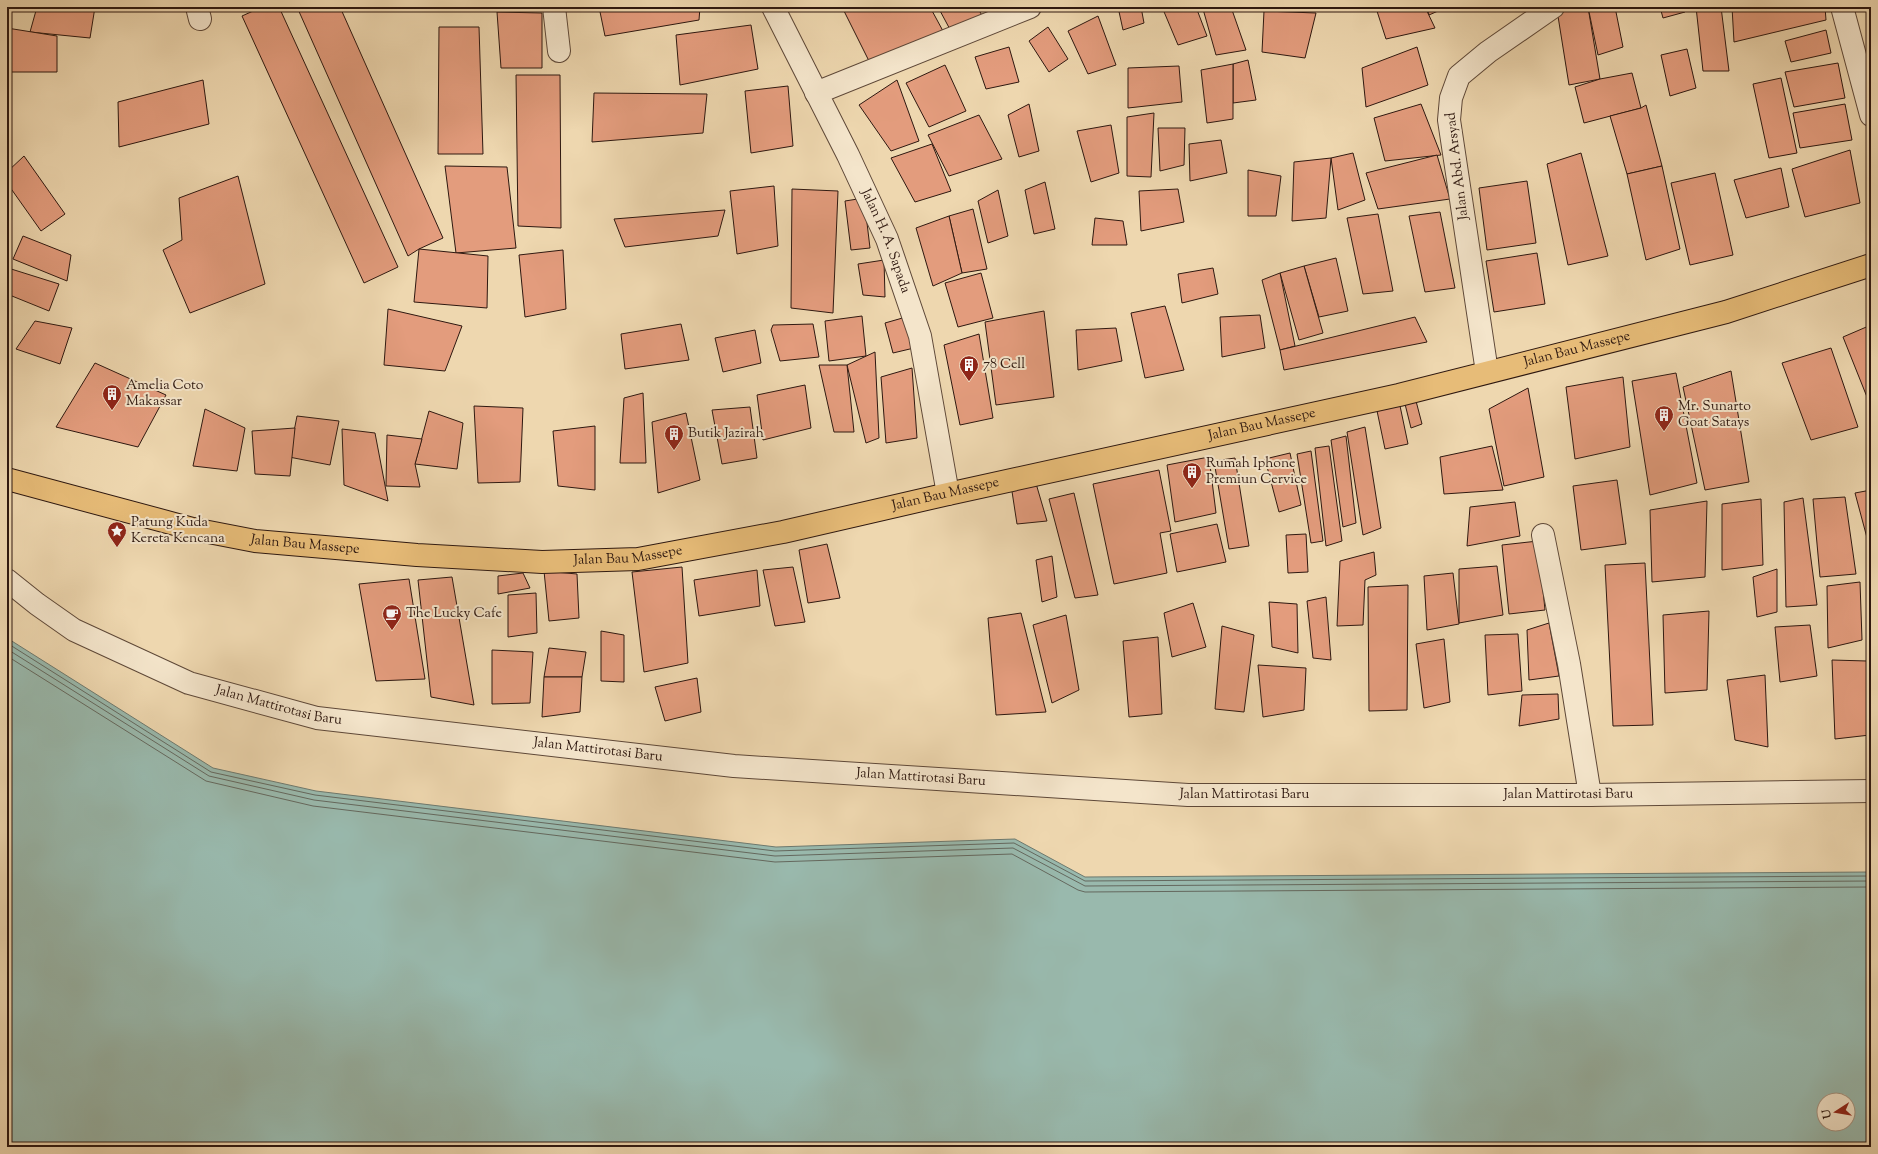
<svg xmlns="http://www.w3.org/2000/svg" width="1878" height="1154" viewBox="0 0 1878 1154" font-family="'Sorts Mill Goudy',serif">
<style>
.water{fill:#99b9ad;stroke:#6e796e;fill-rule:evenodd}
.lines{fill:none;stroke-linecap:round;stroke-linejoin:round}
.shore{stroke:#64685e;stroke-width:1}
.building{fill:#e39c7d;stroke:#2e1810}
.minor-casing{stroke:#5e4838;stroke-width:24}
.trunk-casing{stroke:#2e1810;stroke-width:24}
.minor{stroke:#f4e5cb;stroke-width:22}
.trunk{stroke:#e7bc78;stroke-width:22}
.labels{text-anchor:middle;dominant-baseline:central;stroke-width:4;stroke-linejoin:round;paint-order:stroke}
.street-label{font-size:14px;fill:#2e1810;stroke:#f4e5cb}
.poi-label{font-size:14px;fill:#2e1810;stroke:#f4e5cb;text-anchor:start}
</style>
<rect width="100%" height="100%" fill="#eed7af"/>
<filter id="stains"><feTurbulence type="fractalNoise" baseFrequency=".005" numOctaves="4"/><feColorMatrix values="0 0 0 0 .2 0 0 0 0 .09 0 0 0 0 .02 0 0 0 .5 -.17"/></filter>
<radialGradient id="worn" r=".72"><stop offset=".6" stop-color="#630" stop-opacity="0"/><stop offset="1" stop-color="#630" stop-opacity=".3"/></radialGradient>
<path class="water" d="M7 638 213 768 316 791 776 847 1015 839 1085 877 1871 872V1147H7ZM1824 1100H1848V1124H1824Z"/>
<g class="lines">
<g class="shore">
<polyline points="7,643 211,772 315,795 775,851 1014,843 1085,881 1871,876"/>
<polyline points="7,649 209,776 314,800 775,856 1013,848 1085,886 1871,881"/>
<polyline points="7,656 206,781 313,806 775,862 1012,854 1078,890 1085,892 1871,887"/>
</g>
</g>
<g class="building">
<polygon points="37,7 95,7 90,38 30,32"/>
<polygon points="262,7 279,7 398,267 364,283 242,16"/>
<polygon points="297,7 340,7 443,238 419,249 408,256"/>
<polygon points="599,7 700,7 699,20 605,36"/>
<polygon points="842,7 930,7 943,31 872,67"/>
<polygon points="938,7 977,7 983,17 953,35"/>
<polygon points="1118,7 1141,7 1144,23 1123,30"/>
<polygon points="1162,7 1196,7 1207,36 1178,45"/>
<polygon points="1208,7 1231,7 1246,50 1216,55 1203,9"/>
<polygon points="1380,7 1425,7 1435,28 1386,39 1376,8"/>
<polygon points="1427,7 1447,7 1429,15"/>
<polygon points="1577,7 1588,7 1600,79 1569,85 1557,10"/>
<polygon points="1588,7 1615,7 1623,47 1598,55"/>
<polygon points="1660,7 1684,7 1685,12 1663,18"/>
<polygon points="1696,7 1721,7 1729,71 1703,71"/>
<polygon points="1732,7 1825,7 1826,20 1734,42"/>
<polygon points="1264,11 1316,13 1305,58 1262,52"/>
<polygon points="497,12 542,13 542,68 501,68"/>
<polygon points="1098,16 1116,65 1088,74 1068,31"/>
<polygon points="751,25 758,69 680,85 676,35"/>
<polygon points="439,27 479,27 483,154 438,154"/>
<polygon points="1048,27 1068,59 1049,72 1029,41"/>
<polygon points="7,28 57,36 57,72 7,72"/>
<polygon points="1826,30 1831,53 1791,62 1785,41"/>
<polygon points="1009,47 1019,82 986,89 975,57"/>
<polygon points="1417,47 1428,85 1366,107 1362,68"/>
<polygon points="1687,49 1696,88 1670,96 1661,55"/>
<polygon points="1248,60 1256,100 1233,103 1233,64"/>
<polygon points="1838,63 1845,98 1794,107 1785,72"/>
<polygon points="1233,64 1233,119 1207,123 1201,70"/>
<polygon points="945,65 966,111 929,127 906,83"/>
<polygon points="1179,66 1182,102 1128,108 1128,68"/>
<polygon points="1632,73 1641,108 1584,123 1575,87 1600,79"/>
<polygon points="516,75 560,75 561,228 518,226"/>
<polygon points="1781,78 1797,153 1769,158 1753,84"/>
<polygon points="203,80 209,124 119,147 118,102"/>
<polygon points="897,80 919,141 891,151 859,105"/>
<polygon points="788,86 793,146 751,153 745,91"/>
<polygon points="594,93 707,94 703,133 592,142"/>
<polygon points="1029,104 1039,151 1019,157 1008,115"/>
<polygon points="1421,104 1441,155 1385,161 1374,118"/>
<polygon points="1845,104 1852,140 1800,148 1793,113"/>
<polygon points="1646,105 1662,166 1627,174 1610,116 1641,108"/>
<polygon points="1154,113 1151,177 1127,176 1127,117"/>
<polygon points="979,115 1002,159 949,176 928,135"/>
<polygon points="1111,125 1119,173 1091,182 1077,131"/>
<polygon points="1158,128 1185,128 1184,165 1160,171"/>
<polygon points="1221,140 1227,173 1190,181 1189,144"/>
<polygon points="932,144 951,191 915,202 891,158"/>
<polygon points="1850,150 1860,203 1805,217 1792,169"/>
<polygon points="1353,153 1365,200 1338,210 1331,158"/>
<polygon points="1581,153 1608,256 1568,265 1547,164"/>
<polygon points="1437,155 1450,199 1378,209 1366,173"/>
<polygon points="24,156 65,214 41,231 7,183 7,172"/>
<polygon points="1331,158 1326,218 1292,221 1294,162"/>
<polygon points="445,166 507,167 516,248 456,253"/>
<polygon points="1662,166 1680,249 1646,260 1627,174"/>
<polygon points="1781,168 1789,207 1746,218 1734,180"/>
<polygon points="1248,170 1281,176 1276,216 1248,216"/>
<polygon points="1715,173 1733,255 1690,265 1671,183"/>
<polygon points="238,176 265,284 190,313 163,250 182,240 179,198"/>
<polygon points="1527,181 1536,243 1487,250 1479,188"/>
<polygon points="1045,182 1055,229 1034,234 1025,190"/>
<polygon points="774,186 778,246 737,254 730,191"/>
<polygon points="792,189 838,191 833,313 791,308"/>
<polygon points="1178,189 1184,222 1141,231 1139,191"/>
<polygon points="998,190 1008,236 988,243 978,201"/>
<polygon points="864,198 870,248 851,250 845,201"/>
<polygon points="973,209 987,269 962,273 949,216"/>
<polygon points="725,210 718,236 625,247 614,219"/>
<polygon points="1440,212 1455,288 1425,292 1409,216"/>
<polygon points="1378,214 1393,291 1363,294 1347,218"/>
<polygon points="949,216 962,273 933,286 916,228"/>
<polygon points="1095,218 1123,221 1127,245 1092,245"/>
<polygon points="23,236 71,255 67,281 13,259"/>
<polygon points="419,249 488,256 487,308 414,302"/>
<polygon points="563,250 566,309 525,317 519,255"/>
<polygon points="1537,253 1545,304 1494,312 1486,261"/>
<polygon points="1336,258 1348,311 1319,317 1304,266"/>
<polygon points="884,260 885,297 863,295 858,264"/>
<polygon points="1304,266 1323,333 1299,340 1280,273"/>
<polygon points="8,268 59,284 49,311 7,294"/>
<polygon points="1213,268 1218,294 1182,303 1178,274"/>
<polygon points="981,273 993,318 958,327 945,283"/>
<polygon points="1280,273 1295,346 1280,350 1262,280"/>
<polygon points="1165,306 1184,370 1145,378 1131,313"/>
<polygon points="388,309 462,326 445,371 384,365"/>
<polygon points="1044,311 1054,397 996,405 985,322"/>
<polygon points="1260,315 1265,348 1222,357 1220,317"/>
<polygon points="862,316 866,356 829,361 825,321"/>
<polygon points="906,317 914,348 893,353 885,323"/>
<polygon points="1415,317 1427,342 1284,370 1280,350"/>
<polygon points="35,321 72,328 60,364 16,349"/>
<polygon points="681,324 689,360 625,369 621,334"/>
<polygon points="813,324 819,357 780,361 771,330 773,325"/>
<polygon points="1871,325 1871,407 1843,337"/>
<polygon points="1116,328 1122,361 1078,370 1076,330"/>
<polygon points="755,330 761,363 723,372 715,338"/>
<polygon points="979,334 993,418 960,425 944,345"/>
<polygon points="1831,348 1858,427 1811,440 1782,363"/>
<polygon points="875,352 879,438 866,443 847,365"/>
<polygon points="95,363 166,395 138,447 56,427"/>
<polygon points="819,365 847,365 854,432 834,432"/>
<polygon points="912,368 917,438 886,443 881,377"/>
<polygon points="1731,371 1749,482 1705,490 1683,387"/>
<polygon points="1676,373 1697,483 1650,495 1632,381"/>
<polygon points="1623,377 1630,447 1575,459 1566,387"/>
<polygon points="805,385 811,428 763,440 757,395"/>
<polygon points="1528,388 1544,477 1504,486 1489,409"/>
<polygon points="643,393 646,463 620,463 624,398"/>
<polygon points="1399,401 1408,444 1385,449 1376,406"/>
<polygon points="1416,401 1422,424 1411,428 1405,404"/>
<polygon points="474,406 523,408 520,482 478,483"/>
<polygon points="750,407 757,458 722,464 712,410"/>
<polygon points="205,409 245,428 237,471 193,466"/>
<polygon points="429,411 463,423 457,469 415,464"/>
<polygon points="686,413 700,480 658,493 652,422"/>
<polygon points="297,416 339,421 330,465 289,457"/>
<polygon points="595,426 595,490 558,486 553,431"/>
<polygon points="1365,427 1381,528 1363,535 1347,432"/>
<polygon points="295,428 290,476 255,474 252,431"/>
<polygon points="342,429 375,433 388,501 344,485"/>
<polygon points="387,435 422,439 415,464 420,487 386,486"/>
<polygon points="1346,436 1356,523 1343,527 1331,440"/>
<polygon points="1329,446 1342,541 1326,546 1315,448"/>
<polygon points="1492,446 1503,490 1444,494 1440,457"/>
<polygon points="1311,451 1323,541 1311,543 1297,454"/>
<polygon points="1290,453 1301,505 1279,512 1265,459"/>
<polygon points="1209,457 1216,513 1175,522 1167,465"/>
<polygon points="1235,458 1249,546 1229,549 1214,461"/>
<polygon points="1159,470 1171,531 1160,533 1167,573 1114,584 1093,484"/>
<polygon points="1035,480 1047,521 1017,524 1011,485"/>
<polygon points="1617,480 1626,544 1581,550 1573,486"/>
<polygon points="1871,490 1871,549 1870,549 1855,493"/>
<polygon points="1074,493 1098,595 1075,598 1049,499"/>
<polygon points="1845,497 1856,574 1820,577 1813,499"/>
<polygon points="1803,498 1817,605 1786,607 1784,502"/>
<polygon points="1761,499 1763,565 1722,570 1722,504"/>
<polygon points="1707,501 1705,577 1652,582 1650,510"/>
<polygon points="1515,502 1520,536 1467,546 1470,507"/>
<polygon points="1217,524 1226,562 1177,572 1170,534"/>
<polygon points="1306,534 1308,572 1288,573 1286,535"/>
<polygon points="1538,541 1545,610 1509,614 1502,545"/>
<polygon points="827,544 840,598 808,603 799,550"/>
<polygon points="1374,552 1376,575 1365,580 1363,625 1337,626 1340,561"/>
<polygon points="1052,556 1057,597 1042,602 1036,560"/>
<polygon points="1645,563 1653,725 1613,726 1605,565"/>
<polygon points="1497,566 1503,615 1459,623 1459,569"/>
<polygon points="682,567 688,663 644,672 632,572"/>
<polygon points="793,567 805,622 775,626 763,570"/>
<polygon points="1777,569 1777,612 1757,617 1753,577"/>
<polygon points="757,570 760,606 699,616 694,580"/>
<polygon points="544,571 577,574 579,618 549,621"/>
<polygon points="523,573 530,588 498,594 498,576"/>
<polygon points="1453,573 1459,624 1427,630 1424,576"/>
<polygon points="452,577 474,705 431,697 418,580"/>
<polygon points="409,579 425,679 376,681 359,584"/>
<polygon points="1860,582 1862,640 1828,648 1827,586"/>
<polygon points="1408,585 1407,710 1369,711 1368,587"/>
<polygon points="536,593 537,633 508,637 508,595"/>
<polygon points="1326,597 1331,660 1313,658 1307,601"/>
<polygon points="1269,602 1297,604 1298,653 1272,647"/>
<polygon points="1193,603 1206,647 1172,657 1164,613"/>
<polygon points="1709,611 1707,690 1665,693 1663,615"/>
<polygon points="1021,613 1046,712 996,715 988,618"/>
<polygon points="1066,615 1079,690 1052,703 1033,625"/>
<polygon points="1549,623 1559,676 1529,680 1527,630"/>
<polygon points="1810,625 1817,676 1780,682 1775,627"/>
<polygon points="1222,626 1254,635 1244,712 1215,709"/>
<polygon points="601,631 624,635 624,682 601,681"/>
<polygon points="1518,634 1522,691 1488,695 1485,635"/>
<polygon points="1158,637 1162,714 1129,717 1123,641"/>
<polygon points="1444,639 1450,702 1424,708 1416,644"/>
<polygon points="549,648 586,652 582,677 544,677"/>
<polygon points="492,650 533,652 530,703 492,704"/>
<polygon points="1832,660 1867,661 1870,735 1835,739"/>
<polygon points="1258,665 1306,668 1304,710 1263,717"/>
<polygon points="1765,675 1768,747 1735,740 1727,680"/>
<polygon points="544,677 582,677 580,712 542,717"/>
<polygon points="697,678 701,712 665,721 655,687"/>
<polygon points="1558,694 1559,719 1519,726 1522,695"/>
</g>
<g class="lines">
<defs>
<g id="minor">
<polyline points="197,7 200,19"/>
<polyline points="554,7 559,51"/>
<path id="s1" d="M773 7 848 155 887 239 920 336 948 494"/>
<polyline points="1842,7 1871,115"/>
<polyline points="816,93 1030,7"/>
<polyline points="1487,372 1449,120 1451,98 1459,76 1488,52 1553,7"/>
<polyline points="1543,535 1569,664 1590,795"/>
<path id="s2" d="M7 580 37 604 74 630 189 683 317 718 734 766 1188 795H1590L1871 791"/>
</g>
<g id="trunk">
<path id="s3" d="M7 479 193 529 255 541 417 555 542 562 638 559 783 532 948 494 1399 395 1726 312 1871 265"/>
</g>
</defs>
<use href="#minor" class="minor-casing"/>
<use href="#trunk" class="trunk-casing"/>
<use href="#minor" class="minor"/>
<use href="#trunk" class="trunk"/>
</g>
<defs>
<symbol id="building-pin" viewBox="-11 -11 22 30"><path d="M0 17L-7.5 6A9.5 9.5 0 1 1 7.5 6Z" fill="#8f2418" stroke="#f4e5cb"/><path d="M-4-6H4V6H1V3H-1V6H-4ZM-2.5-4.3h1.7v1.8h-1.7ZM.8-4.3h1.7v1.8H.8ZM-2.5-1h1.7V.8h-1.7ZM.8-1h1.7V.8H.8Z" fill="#fff"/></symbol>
<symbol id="sight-pin" viewBox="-11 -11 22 30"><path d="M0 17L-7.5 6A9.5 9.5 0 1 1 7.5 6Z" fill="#8f2418" stroke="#f4e5cb"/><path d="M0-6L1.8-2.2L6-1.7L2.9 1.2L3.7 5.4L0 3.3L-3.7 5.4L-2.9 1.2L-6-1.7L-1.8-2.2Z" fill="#fff"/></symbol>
<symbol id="cafe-pin" viewBox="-11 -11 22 30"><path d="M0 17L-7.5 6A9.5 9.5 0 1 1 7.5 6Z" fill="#8f2418" stroke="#f4e5cb"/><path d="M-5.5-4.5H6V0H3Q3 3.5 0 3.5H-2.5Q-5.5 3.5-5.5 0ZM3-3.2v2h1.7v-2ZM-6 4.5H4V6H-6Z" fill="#fff"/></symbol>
</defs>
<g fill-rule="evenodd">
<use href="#building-pin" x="958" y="354" width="22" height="30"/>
<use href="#building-pin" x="101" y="383" width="22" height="30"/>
<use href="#building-pin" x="1653" y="404" width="22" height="30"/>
<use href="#building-pin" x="663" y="423" width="22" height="30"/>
<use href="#building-pin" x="1181" y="461" width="22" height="30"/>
<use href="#sight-pin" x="106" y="520" width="22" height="30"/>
<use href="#cafe-pin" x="381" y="603" width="22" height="30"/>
</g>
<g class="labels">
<g class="street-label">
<text transform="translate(1458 166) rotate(-97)">Jalan Abd. Arsyad</text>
<text stroke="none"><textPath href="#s1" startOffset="260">Jalan H. A. Sapada</textPath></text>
<text stroke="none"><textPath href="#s3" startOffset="1602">Jalan Bau Massepe</textPath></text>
<text stroke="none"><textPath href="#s3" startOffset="1278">Jalan Bau Massepe</textPath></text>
<text stroke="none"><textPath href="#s3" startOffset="954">Jalan Bau Massepe</textPath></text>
<text stroke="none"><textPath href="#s3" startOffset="306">Jalan Bau Massepe</textPath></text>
<text stroke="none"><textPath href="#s3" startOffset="630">Jalan Bau Massepe</textPath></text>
<text stroke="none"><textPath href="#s2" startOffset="303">Jalan Mattirotasi Baru</textPath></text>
<text stroke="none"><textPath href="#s2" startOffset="626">Jalan Mattirotasi Baru</textPath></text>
<text stroke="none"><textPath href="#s2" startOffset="950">Jalan Mattirotasi Baru</textPath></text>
<text stroke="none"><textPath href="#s2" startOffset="1274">Jalan Mattirotasi Baru</textPath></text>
<text stroke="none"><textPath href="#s2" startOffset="1598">Jalan Mattirotasi Baru</textPath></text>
</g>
<g class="poi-label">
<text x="983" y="365">78 Cell</text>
<text x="126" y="386">Amelia Coto<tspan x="126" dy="16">Makassar</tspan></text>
<text x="1678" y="407">Mr. Sunarto<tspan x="1678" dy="16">Goat Satays</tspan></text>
<text x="688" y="434">Butik Jazirah</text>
<text x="1206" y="464">Rumah Iphone<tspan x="1206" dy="16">Premiun Cervice</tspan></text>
<text x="131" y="523">Patung Kuda<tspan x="131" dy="16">Kereta Kencana</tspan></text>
<text x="406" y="614">The Lucky Cafe</text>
</g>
</g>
<rect width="1878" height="1154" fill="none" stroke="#eed7af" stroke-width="24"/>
<rect x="8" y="8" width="1862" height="1138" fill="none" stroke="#2e1810" stroke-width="2"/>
<rect x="12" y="12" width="1854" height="1130" fill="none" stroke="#2e1810"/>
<g transform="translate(1836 1112) rotate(258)"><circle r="19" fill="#f4e5cb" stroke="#a59380"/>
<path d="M0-3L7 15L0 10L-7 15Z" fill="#8f2418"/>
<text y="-6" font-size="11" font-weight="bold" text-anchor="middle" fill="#2e1810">U</text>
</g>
<rect width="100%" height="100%" filter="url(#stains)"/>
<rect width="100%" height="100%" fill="url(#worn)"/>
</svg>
